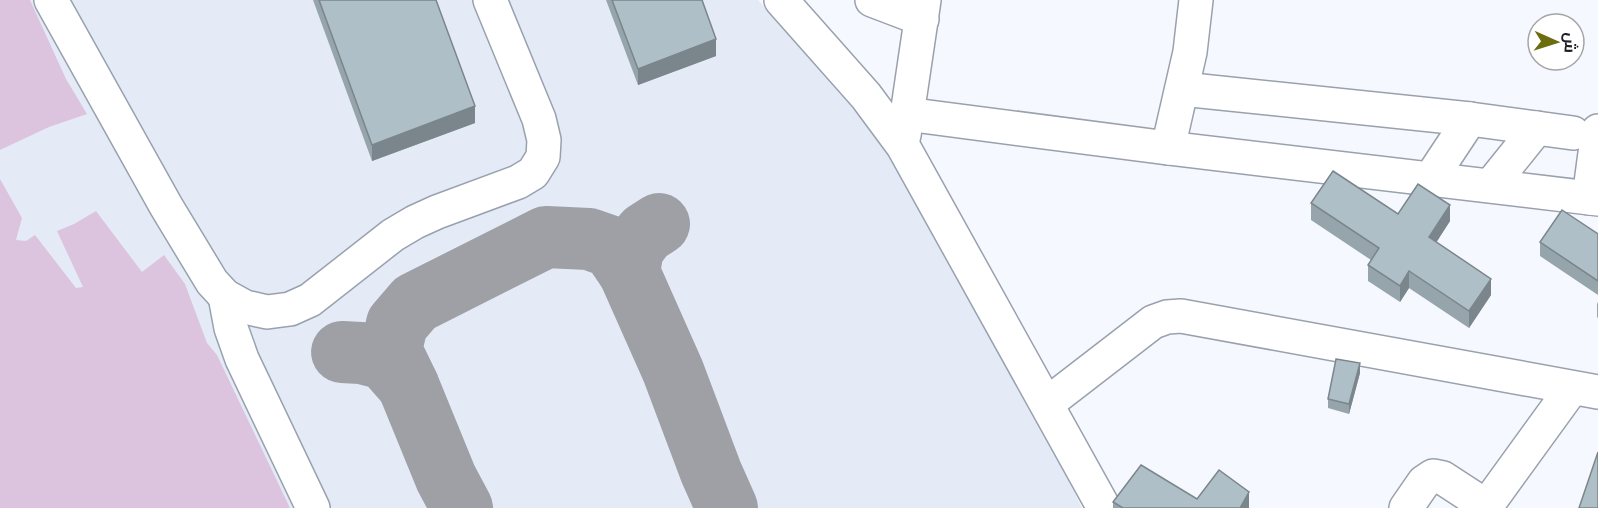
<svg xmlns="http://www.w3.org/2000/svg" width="1598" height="508" viewBox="0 0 1598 508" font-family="Jost,Cairo,sans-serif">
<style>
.built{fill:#e4ebf7}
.green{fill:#dcc4de}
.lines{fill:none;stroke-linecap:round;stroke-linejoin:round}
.taxiway{stroke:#9ea0a6;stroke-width:62}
.minor-casing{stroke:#99a1ae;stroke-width:36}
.minor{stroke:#fff;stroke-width:33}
.wall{fill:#96a4ab}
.shaded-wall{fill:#7a868b}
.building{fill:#afbfc7;stroke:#7a868b;stroke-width:1.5}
</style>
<rect width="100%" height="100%" fill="#f5f8fe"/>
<polygon class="built" points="0,0 758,0 881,141 1019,380 1082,508 0,508"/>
<g class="green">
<polygon points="0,0 30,0 66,79 87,114 49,127 0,150"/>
<polygon points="0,179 22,218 16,240 26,241 35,235 76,288 83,287 57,231 74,224 96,211 142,272 164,255 185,284 207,343 217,355 290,508 0,508"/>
</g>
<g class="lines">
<g class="taxiway">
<polyline points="659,224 645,233 633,249 629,272 673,371 711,472 727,508"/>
<polyline points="342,352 361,353 385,359 408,385"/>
<polyline points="462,508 446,478 408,385 391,350 397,324 415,303 546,237 589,239 612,247 629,272"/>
</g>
<defs>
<g id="minor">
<polyline points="51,0 166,206 212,282 225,296 245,307 267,312 290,309 310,300 393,235 415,222 437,212 518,182 533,173 543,157 544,140 539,119 490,0"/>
<polyline points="781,0 866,96 903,146 1104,508"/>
<polyline points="872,0 922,19"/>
<polyline points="1182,89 1470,119 1573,133"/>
<polyline points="906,114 1168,148 1598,199"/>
<polyline points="904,135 924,0"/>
<polyline points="1168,148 1190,52 1196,0"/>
<polyline points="1431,178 1470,119"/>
<polyline points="1491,185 1537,128"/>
<polyline points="1589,198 1598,131"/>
<polyline points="225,296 231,328 242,359 313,508"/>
<polyline points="1048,403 1153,322 1167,317 1181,316 1598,392"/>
<polyline points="1406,508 1424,482 1433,476 1443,478 1486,506"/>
<polyline points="1485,508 1572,388"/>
</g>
</defs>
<use href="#minor" class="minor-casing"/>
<use href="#minor" class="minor"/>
</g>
<g class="wall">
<polygon points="313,0 436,0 475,123 372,161"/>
<polygon points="606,0 702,0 716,56 638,85"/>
<polygon points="1311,203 1450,221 1436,242 1491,295 1469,328 1409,288 1400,302 1368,281 1368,265 1371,260 1311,220"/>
<polygon points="1598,234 1598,295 1540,256 1540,242"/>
<polygon points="1598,302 1598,318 1597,317 1597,304"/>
<polygon points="1360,373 1349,414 1328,408 1328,399"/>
<polygon points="1197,499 1249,508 1113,508 1113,502"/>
</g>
<g class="shaded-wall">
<polygon points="716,39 716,56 638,85 638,69"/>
<polygon points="475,106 475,123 372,161 372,145"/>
<polygon points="1450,205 1450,221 1429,254 1429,237"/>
<polygon points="1409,271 1409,288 1400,302 1400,286"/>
<polygon points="1491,279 1491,295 1469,328 1469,311"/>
<polygon points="1360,363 1360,373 1349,414 1349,404"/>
<polygon points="1249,492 1249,508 1240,508"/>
</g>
<g class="building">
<polygon points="319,0 436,0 475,106 372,145"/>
<polygon points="612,0 702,0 716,39 638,69"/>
<polygon points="1333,171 1398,214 1418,184 1450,205 1429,237 1491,279 1469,311 1409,271 1400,286 1368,265 1379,248 1311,203"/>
<polygon points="1562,210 1598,234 1598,281 1540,242"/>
<polygon points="1336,359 1360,363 1349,404 1328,399"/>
<polygon points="1598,452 1598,508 1579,508"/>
<polygon points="1141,465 1197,499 1219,470 1249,492 1240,508 1123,508 1113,502"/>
</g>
<g transform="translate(1556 42) rotate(93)"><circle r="28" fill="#ffffff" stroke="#a5a5a7" stroke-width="1.5"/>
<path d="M0-4.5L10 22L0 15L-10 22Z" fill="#6b6d0e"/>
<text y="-9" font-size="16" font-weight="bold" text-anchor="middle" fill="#1d1f24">ش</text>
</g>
</svg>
